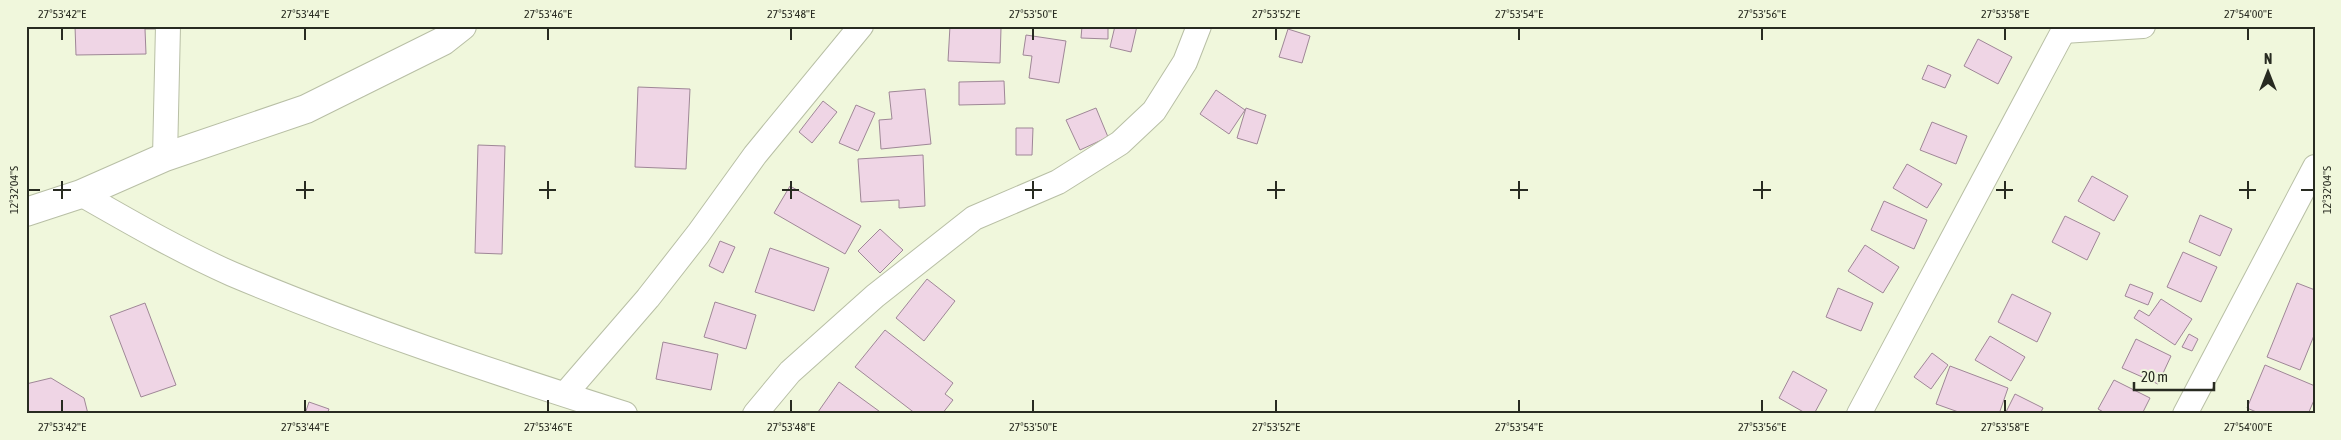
<svg xmlns="http://www.w3.org/2000/svg" width="2341" height="440" viewBox="0 0 2341 440" font-family="'Asap Condensed',sans-serif">
<style>
.building{fill:#efd5e5;stroke:#9f8797}
.lines{fill:none;stroke-linecap:round;stroke-linejoin:round}
.street-casing{stroke:#b8bfa5;stroke-width:26}
.secondary-casing{stroke:#b8bfa5;stroke-width:30}
.street{stroke:#fff;stroke-width:24}
.secondary{stroke:#fff;stroke-width:28}
.ticks{fill:none;stroke:#282b21;stroke-width:2}
.neatline{fill:none;stroke:#282b21;stroke-width:2}
.ticks-label{font-size:12px;text-anchor:middle;fill:#282b21}
</style>
<rect width="100%" height="100%" fill="#f0f7dc"/>
<g class="building">
<polygon points="75,26 159,26 159,29 145,29 146,54 76,55"/>
<polygon points="950,26 1001,28 1000,63 948,61"/>
<polygon points="1082,26 1108,26 1108,39 1081,38"/>
<polygon points="1115,26 1137,26 1131,52 1110,47"/>
<polygon points="1288,29 1310,36 1302,63 1279,57"/>
<polygon points="1026,35 1066,41 1059,83 1029,78 1032,56 1023,55"/>
<polygon points="1978,39 2012,57 1998,84 1964,66"/>
<polygon points="1928,65 1951,75 1945,88 1922,79"/>
<polygon points="1004,81 1005,104 959,105 959,82"/>
<polygon points="638,87 690,89 686,169 635,167"/>
<polygon points="925,89 931,144 881,149 879,120 892,119 889,92"/>
<polygon points="1216,90 1245,110 1229,134 1200,114"/>
<polygon points="823,101 837,112 812,143 799,132"/>
<polygon points="856,105 875,113 858,151 839,143"/>
<polygon points="1096,108 1108,137 1080,150 1066,120"/>
<polygon points="1246,108 1266,115 1257,144 1237,138"/>
<polygon points="1932,122 1967,136 1956,164 1920,150"/>
<polygon points="1016,128 1033,128 1032,155 1016,155"/>
<polygon points="478,145 505,146 502,254 475,253"/>
<polygon points="923,155 925,206 899,208 899,200 861,202 858,159"/>
<polygon points="1907,164 1942,184 1927,208 1893,188"/>
<polygon points="2092,176 2128,196 2114,221 2078,201"/>
<polygon points="790,186 861,226 845,254 774,213"/>
<polygon points="1884,201 1927,220 1914,249 1871,230"/>
<polygon points="2200,215 2232,229 2220,256 2189,242"/>
<polygon points="2065,216 2100,233 2087,260 2052,242"/>
<polygon points="880,229 903,250 880,273 858,251"/>
<polygon points="720,241 735,247 723,273 709,266"/>
<polygon points="1865,245 1899,267 1883,293 1848,271"/>
<polygon points="770,248 829,268 814,311 755,292"/>
<polygon points="2183,252 2217,267 2201,302 2167,287"/>
<polygon points="927,279 955,301 924,341 896,318"/>
<polygon points="2297,283 2315,290 2315,333 2300,370 2267,357"/>
<polygon points="2130,284 2153,293 2148,305 2125,296"/>
<polygon points="1838,288 1873,303 1861,331 1826,317"/>
<polygon points="2012,294 2051,313 2037,342 1998,322"/>
<polygon points="2161,299 2192,319 2175,345 2134,318 2139,310 2149,316"/>
<polygon points="715,302 756,315 746,349 704,337"/>
<polygon points="145,303 176,385 141,397 110,316"/>
<polygon points="885,330 953,383 945,394 953,400 942,414 916,414 855,367"/>
<polygon points="2189,334 2198,339 2192,351 2182,347"/>
<polygon points="1990,336 2025,357 2011,381 1975,360"/>
<polygon points="2136,339 2171,356 2158,384 2122,368"/>
<polygon points="663,342 718,354 711,390 656,379"/>
<polygon points="1932,353 1948,365 1931,389 1914,377"/>
<polygon points="2265,365 2315,386 2315,398 2308,414 2261,414 2247,408"/>
<polygon points="1950,366 2008,388 1999,414 1964,414 1936,404"/>
<polygon points="1793,371 1827,390 1814,414 1807,414 1779,398"/>
<polygon points="51,378 84,398 88,414 26,414 26,384"/>
<polygon points="2114,380 2150,398 2142,414 2107,414 2098,409"/>
<polygon points="839,382 883,414 820,414 818,412"/>
<polygon points="2015,394 2043,408 2040,414 2005,414"/>
<polygon points="309,402 329,409 327,414 305,414"/>
</g>
<g class="lines">
<defs>
<g id="street">
<polyline points="2063,31 2143,26"/>
<polyline points="165,157 168,26"/>
<path d="M81 194C130 222 180 251 232 274 360 328 493 372 625 414"/>
<polyline points="565,394 648,298 698,234 755,155 861,26"/>
<polyline points="755,414 790,372 875,296 974,218 1058,182 1120,143 1154,111 1185,62 1199,26"/>
<polyline points="1859,414 2066,26"/>
<polyline points="2185,414 2315,167"/>
</g>
<polyline id="secondary" points="26,212 81,194 165,157 306,109 443,41 462,26"/>
</defs>
<use href="#street" class="street-casing"/>
<use href="#secondary" class="secondary-casing"/>
<use href="#street" class="street"/>
<use href="#secondary" class="secondary"/>
</g>
<path class="ticks" d="M62 28V40M305 28V40M548 28V40M791 28V40M1033 28V40M1276 28V40M1519 28V40M1762 28V40M2005 28V40M2248 28V40M62 181V199M305 181V199M548 181V199M791 181V199M1033 181V199M1276 181V199M1519 181V199M1762 181V199M2005 181V199M2248 181V199M28 190H40M53 190H71M296 190H314M539 190H556M782 190H799M1025 190H1042M1267 190H1285M1510 190H1528M1753 190H1771M1996 190H2013M2239 190H2256M2301 190H2314M62 400V412M305 400V412M548 400V412M791 400V412M1033 400V412M1276 400V412M1519 400V412M1762 400V412M2005 400V412M2248 400V412"/>
<rect width="2341" height="440" fill="none" stroke="#f0f7dc" stroke-width="55"/>
<g transform="translate(2268 72)" stroke="#f0f7dc" stroke-width="4" paint-order="stroke">
<path d="M0-4L9 19L0 12L-9 19Z" fill="#282b21"/>
<text y="-8" font-size="14" font-weight="bold" text-anchor="middle" fill="#282b21">N</text>
</g>
<path d="M2134 382v8h80v-8" fill="none" stroke="#282b21" stroke-width="2.5"/>
<text x="2141" y="382" font-size="15" fill="#282b21" stroke="#f0f7dc" stroke-width="4" paint-order="stroke">20 m</text>
<rect x="28" y="28" width="2286" height="384" class="neatline"/>
<g class="ticks-label">
<text x="62" y="18">27°53'42"E</text>
<text x="305" y="18">27°53'44"E</text>
<text x="548" y="18">27°53'46"E</text>
<text x="791" y="18">27°53'48"E</text>
<text x="1033" y="18">27°53'50"E</text>
<text x="1276" y="18">27°53'52"E</text>
<text x="1519" y="18">27°53'54"E</text>
<text x="1762" y="18">27°53'56"E</text>
<text x="2005" y="18">27°53'58"E</text>
<text x="2248" y="18">27°54'00"E</text>
<text transform="translate(14 190) rotate(-90)" y="4">12°32'04"S</text>
<text transform="translate(2327 190) rotate(-90)" y="4">12°32'04"S</text>
<text x="62" y="431">27°53'42"E</text>
<text x="305" y="431">27°53'44"E</text>
<text x="548" y="431">27°53'46"E</text>
<text x="791" y="431">27°53'48"E</text>
<text x="1033" y="431">27°53'50"E</text>
<text x="1276" y="431">27°53'52"E</text>
<text x="1519" y="431">27°53'54"E</text>
<text x="1762" y="431">27°53'56"E</text>
<text x="2005" y="431">27°53'58"E</text>
<text x="2248" y="431">27°54'00"E</text>
</g>
</svg>
